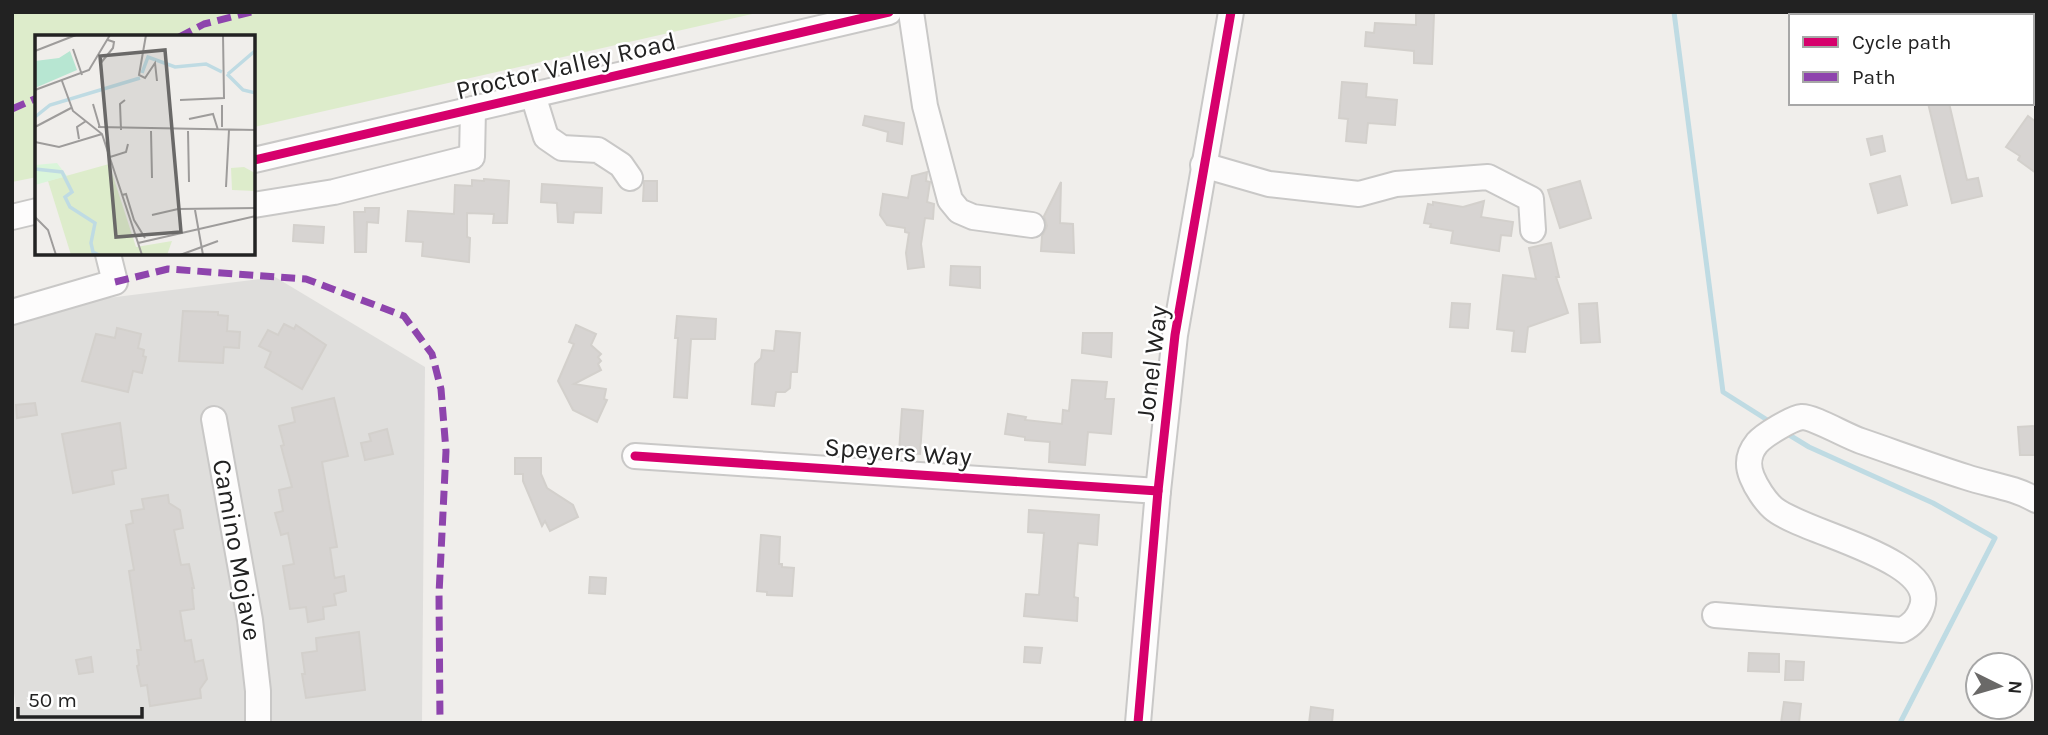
<svg xmlns="http://www.w3.org/2000/svg" width="2048" height="735" viewBox="0 0 2048 735" font-family="Karla,sans-serif">
<style>
.residential{fill:#dfdedc}
.grass{fill:#ddeccb}
.lines{fill:none;stroke-linecap:round;stroke-linejoin:round}
.stream{stroke:#bfdbe3;stroke-width:5}
.building{fill:#d7d4d2;stroke:#d3d0cc;stroke-width:2}
.minor-casing{stroke:#c9c8c7;stroke-width:28}
.minor{stroke:#fdfcfc;stroke-width:24}
.quiet{stroke:#8e44ad;stroke-width:7;stroke-dasharray:14 7;stroke-linecap:butt}
.cycleway-casing{stroke:#fff;stroke-width:13}
.cycleway{stroke:#d6006c;stroke-width:9}
.labels{text-anchor:middle;dominant-baseline:central;stroke-width:5;stroke-linejoin:round;paint-order:stroke}
.street-label{font-size:26px;fill:#222;stroke:#fff}
.inset-river{fill:none;stroke:#bfdbe3;stroke-width:3.5}
.inset-road{fill:none;stroke:#9e9c9b;stroke-width:2}
.view{fill:#6a6968;fill-opacity:0.15;stroke:#6a6968;stroke-width:3.5}
.inset-edge{fill:none;stroke:#222;stroke-width:3.5}
</style>
<rect width="100%" height="100%" fill="#f0eeeb"/>
<polygon class="residential" points="275,277 425,367 422,723 18,723 12,678 12,310"/>
<polygon class="grass" points="12,12 761,12 254,127 254,37 37,37 37,177 12,182"/>
<g class="lines">
<g class="stream">
<polyline points="1674,12 1723,392 1772,423"/>
<polyline points="1786,433 1809,447 1933,503 1995,538 1900,723"/>
</g>
</g>
<g class="building">
<polygon points="1416,13 1434,14 1432,64 1414,63 1414,51 1365,46 1366,32 1374,33 1375,23 1416,25"/>
<polygon points="1342,82 1367,84 1366,97 1397,100 1395,125 1368,123 1366,143 1346,141 1348,119 1339,118"/>
<polygon points="1928,103 1949,103 1967,180 1978,178 1982,196 1952,203"/>
<polygon points="865,116 904,123 902,144 887,141 888,132 863,125"/>
<polygon points="2028,116 2036,122 2036,173 2018,160 2020,156 2006,147"/>
<polygon points="1882,136 1885,151 1871,155 1867,139"/>
<polygon points="927,172 926,181 930,182 927,202 934,204 933,219 925,218 921,244 924,267 908,269 906,253 909,233 905,232 905,228 887,225 880,215 883,194 908,198 912,176"/>
<polygon points="1900,176 1907,205 1878,213 1870,184"/>
<polygon points="484,179 509,181 507,223 493,223 494,214 467,213 467,237 470,238 469,262 422,256 423,242 406,241 408,211 454,214 455,185 472,186 472,180 484,181"/>
<polygon points="644,181 657,181 657,201 643,201"/>
<polygon points="1580,181 1591,218 1560,228 1548,190"/>
<polygon points="1061,182 1060,223 1073,224 1074,253 1041,251 1042,236 1047,226 1044,216"/>
<polygon points="542,184 602,188 601,213 574,212 573,223 558,222 557,203 541,202"/>
<polygon points="1484,201 1481,217 1513,222 1511,236 1501,235 1499,251 1451,243 1453,231 1430,227 1431,224 1424,223 1428,204 1433,205 1433,202 1463,207"/>
<polygon points="365,208 379,208 378,223 367,222 366,252 355,252 354,212 365,212"/>
<polygon points="294,225 324,227 323,243 293,241"/>
<polygon points="1551,243 1559,277 1556,277 1568,313 1528,327 1525,352 1512,351 1514,331 1497,329 1503,275 1536,279 1529,248"/>
<polygon points="951,266 980,267 980,288 950,285"/>
<polygon points="1452,303 1470,304 1468,328 1450,327"/>
<polygon points="1597,303 1600,342 1581,343 1579,304"/>
<polygon points="183,311 218,312 218,315 228,316 227,331 240,332 239,348 224,347 223,363 179,361"/>
<polygon points="677,316 716,319 715,339 691,339 687,398 674,397 678,338 675,338"/>
<polygon points="284,324 294,329 296,325 326,345 302,389 265,367 271,352 259,346 268,330 278,335"/>
<polygon points="576,325 596,334 591,345 601,354 598,357 601,361 598,364 601,370 574,384 606,389 604,399 607,400 597,422 573,410 558,381 574,344 569,342"/>
<polygon points="117,328 141,334 138,348 144,350 143,356 146,357 142,373 133,371 128,392 82,381 96,334 115,338"/>
<polygon points="776,331 800,333 797,372 791,372 790,388 785,392 776,392 774,406 752,404 755,364 761,358 762,350 774,351"/>
<polygon points="1083,333 1112,333 1111,357 1082,353"/>
<polygon points="1072,380 1107,382 1105,399 1114,399 1111,434 1088,432 1085,465 1049,462 1050,442 1025,440 1025,437 1005,434 1008,414 1026,417 1025,420 1062,424 1063,410 1069,411"/>
<polygon points="334,398 348,456 322,462 337,547 330,548 334,575 335,578 344,576 346,591 334,594 336,605 323,607 324,619 308,622 306,607 290,609 283,566 294,564 288,533 281,535 275,513 283,511 279,490 292,487 281,446 284,445 279,426 295,422 292,408"/>
<polygon points="35,403 37,415 17,418 16,405"/>
<polygon points="902,409 923,411 920,454 899,452"/>
<polygon points="120,423 126,468 112,471 114,484 73,493 62,434"/>
<polygon points="2035,426 2036,455 2020,455 2018,427"/>
<polygon points="387,429 393,454 365,460 361,443 371,441 369,434"/>
<polygon points="515,458 541,458 541,474 547,488 573,505 578,517 550,531 545,521 542,526 523,481 523,474 515,474"/>
<polygon points="168,495 169,503 180,510 183,528 174,530 181,565 189,564 194,588 192,588 194,609 180,611 185,641 191,640 195,662 203,660 207,679 200,689 201,698 150,706 147,685 141,686 137,666 139,665 137,650 141,650 129,571 134,570 126,525 133,523 131,511 144,509 142,499"/>
<polygon points="1029,510 1099,515 1097,545 1078,543 1074,597 1078,598 1077,621 1024,616 1026,594 1039,595 1044,533 1028,532"/>
<polygon points="761,535 780,537 779,564 782,564 782,567 794,568 792,596 767,595 767,592 757,591"/>
<polygon points="590,577 606,578 605,594 589,593"/>
<polygon points="359,632 365,690 306,698 302,674 305,674 302,653 317,651 316,638"/>
<polygon points="1025,647 1042,648 1040,663 1024,662"/>
<polygon points="1749,653 1779,654 1779,672 1748,671"/>
<polygon points="91,657 93,672 79,674 76,660"/>
<polygon points="1786,661 1804,662 1803,680 1785,680"/>
<polygon points="1784,702 1801,704 1799,723 1781,723"/>
<polygon points="1311,707 1333,710 1332,723 1309,723"/>
</g>
<g class="lines">
<defs>
<g id="minor">
<polyline points="911,12 925,106 950,200 959,211 973,217 1032,225"/>
<polyline points="1983,12 1986,16"/>
<polyline points="2032,71 2036,76"/>
<polyline points="533,95 546,137 562,148 598,150 621,165 630,178"/>
<polyline points="254,160 889,12"/>
<polyline points="1203,165 1269,184 1359,194 1396,184 1488,177 1531,199 1533,230"/>
<polyline points="254,205 334,192 472,157 473,109"/>
<polyline points="12,217 37,211"/>
<polyline points="12,312 115,282 108,254"/>
<polyline points="214,419 250,620 258,691 258,723"/>
<polyline points="635,456 1158,491"/>
<path d="M1715 615 1902 630C1912 625 1918 619 1922 607 1938 558 1801 533 1773 508 1765 501 1756 487 1752 477 1747 465 1748 454 1757 443 1764 435 1792 418 1802 417 1814 417 1846 436 1861 441 1896 453 1931 466 1966 477 1990 485 2014 487 2036 500"/>
<polyline points="1138,723 1158,491 1175,335 1231,12"/>
</g>
</defs>
<use href="#minor" class="minor-casing"/>
<use href="#minor" class="minor"/>
<g class="quiet">
<polyline points="179,37 204,24 251,12"/>
<polyline points="12,109 37,98"/>
<polyline points="115,282 168,269 306,279 404,316 432,354 441,389 446,451 439,594 440,723"/>
</g>
<defs>
<g id="cycleway">
<polyline points="254,160 889,12"/>
<polyline points="635,456 1158,491"/>
<polyline points="1138,723 1158,491 1175,335 1231,12"/>
</g>
</defs>
<use href="#cycleway" class="cycleway-casing"/>
<use href="#cycleway" class="cycleway"/>
</g>
<g class="labels">
<g class="street-label">
<text transform="translate(566 66) rotate(-13)">Proctor Valley Road</text>
<text transform="translate(1152 363) rotate(-83)">Jonel Way</text>
<text transform="translate(898 452) rotate(4)">Speyers Way</text>
<text transform="translate(237 550) rotate(80)">Camino Mojave</text>
</g>
</g>
<g transform="translate(35 35)">
<rect width="220" height="220" fill="#f0eeeb"/>
<path d="M74 129 101 212 137 206 132 220H36L13 146ZM209 132 220 138V156L197 155 196 133Z" fill="#ddeccb"/>
<path d="M22 128 32 141 0 150V130Z" fill="#daf5da"/>
<path d="M35 16 42 35 0 53V26L24 23Z" fill="#b7e6d2"/>
<path class="inset-river" d="M107 38 113 22 140 32 171 29 187 37M192 39 208 55 221 58M193 39 221 15M0 82 15 70 105 43M0 134 27 137 37 157 30 162 35 172 60 188 56 208 58 217 64 220"/>
<path class="inset-road" d="M111 0 104 40 110 43 120 28 122 46M38 14 47 40M0 16 41 0M65 29 78 13 79 7 73 5M27 46 38 76 67 99 107 220M0 55 54 35 75 0M145 65 189 63 188 0M58 69 65 93M187 70V92M154 84 178 79 183 95M0 92 36 73M63 92 221 95M86 95 85 69 90 65M116 96 117 143M153 96 154 147M44 104 42 92 51 86M0 107 24 112 67 99M75 122 91 117 93 109M191 152 194 95M87 160 91 159 99 185 110 203M160 175 168 220M117 180 143 174 221 173M0 182 13 195 21 220M103 208 221 181M145 220 183 206"/>
<path class="view" d="M130 15 146 197 81 202 65 21Z"/>
<rect width="220" height="220" class="inset-edge"/>
</g>
<rect width="2048" height="735" fill="none" stroke="#222222" stroke-width="28"/>
<rect x="1789" y="14" width="245" height="91" fill="#ffffff" stroke="#a7a7a7" stroke-width="2"/>
<rect x="1803" y="37" width="35" height="10" fill="#d6006c" stroke="#a7a7a7" stroke-width="2"/>
<text x="1852" y="49" font-size="21" fill="#222222">Cycle path</text>
<rect x="1803" y="72" width="35" height="10" fill="#8e44ad" stroke="#a7a7a7" stroke-width="2"/>
<text x="1852" y="84" font-size="21" fill="#222222">Path</text>
<g transform="translate(1999 686) rotate(95)"><circle r="33" fill="#ffffff" stroke="#a7a7a7" stroke-width="2"/>
<path d="M0-5L12 26L0 18L-12 26Z" fill="#6a6968"/>
<text y="-10" font-size="19" font-weight="bold" text-anchor="middle" fill="#222222">N</text>
</g>
<path d="M18 707v10h124v-10" fill="none" stroke="#222222" stroke-width="3.5"/>
<text x="28" y="707" font-size="21" fill="#222222" stroke="#ffffff" stroke-width="5" paint-order="stroke">50 m</text>
</svg>
